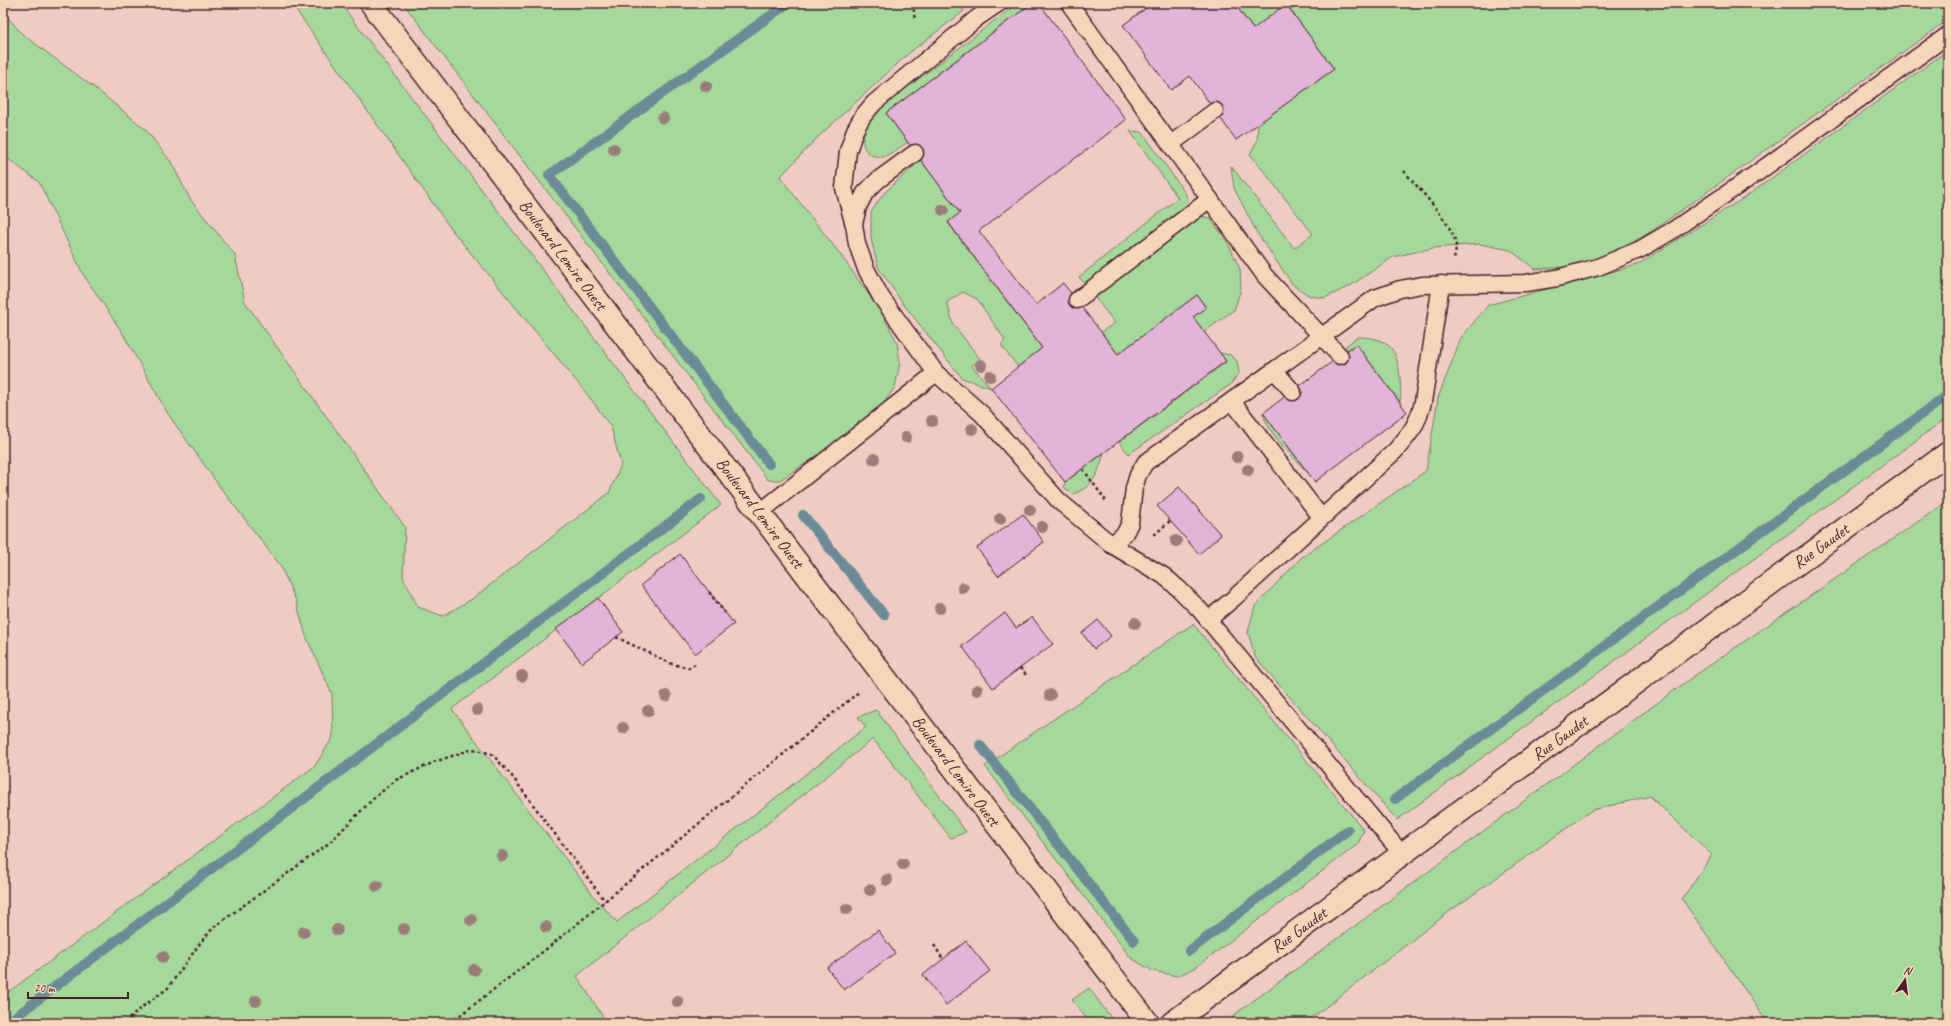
<svg xmlns="http://www.w3.org/2000/svg" width="1951" height="1026" viewBox="0 0 1951 1026" font-family="Caveat,sans-serif">
<style>
.green{fill:#a5d99c;stroke:#787c64}
.lines{fill:none;stroke-linecap:round;stroke-linejoin:round}
.stream{stroke:#6c8b96;stroke-width:10}
.building{fill:#e2b4d7;stroke:#4a1f2b}
.lane-casing{stroke:#4a1f2b;stroke-width:19}
.street-casing{stroke:#4a1f2b;stroke-width:25}
.primary-casing{stroke:#4a1f2b;stroke-width:25}
.path{stroke:#4a1f2b;stroke-width:2.5;stroke-dasharray:3 3;stroke-linecap:butt}
.lane{stroke:#f4d6ba;stroke-width:16}
.street{stroke:#f4d6ba;stroke-width:22}
.primary{stroke:#f4d6ba;stroke-width:22}
.tree{fill:#9c7c79}
.labels{text-anchor:middle;dominant-baseline:central;stroke-width:3.5;stroke-linejoin:round;paint-order:stroke}
.street-label{font-size:17px;fill:#4a1f2b;stroke:#f4d6ba}
</style>
<rect width="100%" height="100%" fill="#efccc3"/>
<filter id="ink" filterUnits="userSpaceOnUse"><feTurbulence type="fractalNoise" baseFrequency=".025" numOctaves="2"/><feDisplacementMap in="SourceGraphic" scale="8" xChannelSelector="R" yChannelSelector="G"/><feConvolveMatrix kernelMatrix="1 2 1 2 8 2 1 2 1" color-interpolation-filters="sRGB"/></filter>
<g filter="url(#ink)">
<g class="green">
<polygon points="291,3 340,3 721,505 452,709 596,899 617,922 866,727 858,717 876,710 966,832 951,838 873,739 577,976 607,1023 3,1023 3,996 315,766 333,737 332,694 306,636 296,601 280,565 220,487 168,414 122,332 83,274 39,182 3,155 3,12 22,34 96,89 145,129 171,162 190,199 235,255 245,302 405,527 403,577 418,607 443,616 472,599 609,493 621,465 611,427 591,399 451,229"/>
<polygon points="403,3 957,3 964,11 909,53 817,138 780,177 840,254 881,312 897,342 900,363 895,387 880,409 822,453 780,480 768,480"/>
<path d="M1024 3H1032L886 113 908 142C900 147 891 154 883 157 878 158 872 156 868 153 854 138 871 119 882 107L1015 5Z"/>
<polygon points="1234,3 1948,3 1948,20 1655,229 1613,254 1569,267 1535,269 1510,250 1480,244 1433,248 1393,257 1350,286 1325,298 1310,296 1293,285 1257,233 1234,188 1231,166 1294,248 1313,234 1250,154 1257,141 1258,124 1334,69 1286,4 1253,29"/>
<polygon points="1948,50 1948,417 1397,820 1255,657 1248,632 1255,606 1301,558 1426,471 1438,398 1461,338 1488,305 1637,265 1747,196"/>
<polygon points="1130,131 1142,132 1185,193 1189,203 1106,270 1200,216 1210,218 1228,243 1240,269 1241,289 1234,310 1204,332 1193,317 1206,308 1197,295 1118,354 1101,332 1115,323 1079,277 1178,198"/>
<polygon points="921,160 960,213 948,223 1042,348 1018,367 1001,345 1005,340 977,299 963,292 947,302 953,324 980,359 972,366 991,388 962,378 904,305 878,267 871,239 871,212 884,193"/>
<path d="M1357 337C1368 337 1380 338 1389 346 1400 355 1402 389 1400 402L1356 344 1346 351V346Z"/>
<polygon points="1220,353 1230,355 1237,361 1239,373 1230,385 1129,454 1119,442 1226,362"/>
<path d="M1263 413 1308 473C1295 459 1266 431 1263 413Z"/>
<path d="M1104 453C1098 473 1095 486 1073 494L1064 487 1065 482Z"/>
<polygon points="1948,501 1948,1023 1768,1023 1682,899 1712,855 1650,796 1592,810 1450,911 1305,1023 1230,1023 1234,1015 1687,681"/>
<polygon points="1193,624 1364,830 1358,844 1195,968 1177,976 1153,971 1131,958 985,766"/>
<polygon points="1089,988 1115,1023 1090,1023 1072,1000"/>
</g>
<g class="lines">
<g class="stream">
<polyline points="769,464 549,175 788,3"/>
<polyline points="803,515 884,615"/>
<polyline points="980,745 1134,941"/>
<polyline points="1395,799 1948,395"/>
<polyline points="1189,951 1348,830"/>
<polyline points="7,1023 701,499"/>
</g>
</g>
<g class="building">
<polygon points="1032,3 1039,3 1126,120 979,231 1036,305 1063,283 1118,354 1197,295 1206,308 1193,317 1226,361 1065,482 991,388 1042,348 948,222 960,213 886,113"/>
<polygon points="1153,3 1234,3 1253,29 1286,4 1334,69 1236,140 1190,76 1171,90 1123,25"/>
<polygon points="1356,344 1407,412 1315,482 1263,413"/>
<polygon points="1179,487 1221,535 1199,554 1157,506"/>
<polygon points="1023,514 1044,542 998,576 977,548"/>
<polygon points="680,554 734,624 695,654 641,585"/>
<polygon points="598,598 623,632 582,663 556,629"/>
<polygon points="1005,613 1016,628 1032,617 1053,644 993,688 962,646"/>
<polygon points="1098,620 1111,636 1094,649 1082,633"/>
<polygon points="878,930 895,953 844,990 827,968"/>
<polygon points="966,941 990,971 946,1005 923,975"/>
</g>
<g class="lines">
<defs>
<g id="lane">
<polyline points="1069,3 1265,276 1340,356"/>
<polyline points="1171,144 1215,111"/>
<polyline points="915,153 878,180 865,193 858,207 854,224 857,244 866,269 881,297 936,373 982,414 1059,501 1112,545 1164,576 1179,589 1199,609 1402,854"/>
<polyline points="853,222 844,188 848,151 855,130 863,116 874,103 977,18 999,3"/>
<polyline points="1077,300 1210,199"/>
<polyline points="1275,371 1293,392"/>
<polyline points="1232,401 1321,517"/>
<polyline points="759,513 936,373"/>
<polyline points="1112,545 1125,533 1130,523 1134,488 1138,475 1145,463 1375,298 1400,289 1422,285 1526,283 1557,278 1598,267 1641,249 1673,230 1757,173 1948,35"/>
<path d="M1208 620 1234 598 1395 451C1410 434 1418 424 1423 402L1441 284"/>
</g>
<polyline id="street" points="1172,1023 1948,453"/>
<polyline id="primary" points="371,3 1148,1023"/>
</defs>
<use href="#lane" class="lane-casing"/>
<use href="#street" class="street-casing"/>
<use href="#primary" class="primary-casing"/>
<g class="path">
<polyline points="913,3 915,21"/>
<path d="M1404 171C1417 187 1456 227 1456 246 1456 250 1455 255 1454 259"/>
<polyline points="1083,469 1106,501"/>
<polyline points="1154,535 1170,521"/>
<polyline points="709,592 725,613"/>
<polyline points="616,637 672,664 689,668 695,664"/>
<polyline points="1020,668 1028,677"/>
<polyline points="934,945 943,959"/>
<polyline points="125,1023 142,1007 167,989 201,942 214,927 329,843 374,798 396,780 434,762 473,749 492,754 511,775 605,901"/>
<polyline points="450,1023 549,947 860,691"/>
</g>
<use href="#lane" class="lane"/>
<use href="#street" class="street"/>
<use href="#primary" class="primary"/>
</g>
<g class="tree">
<circle cx="706" cy="86" r="6"/>
<circle cx="663" cy="118" r="6"/>
<circle cx="614" cy="149" r="6"/>
<circle cx="943" cy="210" r="6"/>
<circle cx="981" cy="365" r="6"/>
<circle cx="990" cy="376" r="6"/>
<circle cx="932" cy="421" r="6"/>
<circle cx="972" cy="429" r="6"/>
<circle cx="906" cy="437" r="6"/>
<circle cx="1237" cy="457" r="6"/>
<circle cx="874" cy="459" r="6"/>
<circle cx="1248" cy="470" r="6"/>
<circle cx="1030" cy="510" r="6"/>
<circle cx="1000" cy="519" r="6"/>
<circle cx="1042" cy="527" r="6"/>
<circle cx="1176" cy="541" r="6"/>
<circle cx="963" cy="588" r="6"/>
<circle cx="940" cy="608" r="6"/>
<circle cx="1135" cy="623" r="6"/>
<circle cx="522" cy="676" r="6"/>
<circle cx="977" cy="690" r="6"/>
<circle cx="1050" cy="695" r="6"/>
<circle cx="666" cy="696" r="6"/>
<circle cx="477" cy="710" r="6"/>
<circle cx="648" cy="711" r="6"/>
<circle cx="623" cy="728" r="6"/>
<circle cx="502" cy="856" r="6"/>
<circle cx="903" cy="864" r="6"/>
<circle cx="887" cy="880" r="6"/>
<circle cx="377" cy="886" r="6"/>
<circle cx="870" cy="890" r="6"/>
<circle cx="847" cy="909" r="6"/>
<circle cx="471" cy="920" r="6"/>
<circle cx="546" cy="927" r="6"/>
<circle cx="404" cy="929" r="6"/>
<circle cx="337" cy="930" r="6"/>
<circle cx="304" cy="932" r="6"/>
<circle cx="163" cy="957" r="6"/>
<circle cx="474" cy="970" r="6"/>
<circle cx="256" cy="1001" r="6"/>
<circle cx="678" cy="1002" r="6"/>
</g>
</g>
<g class="labels">
<g class="street-label">
<text transform="translate(563 255) rotate(53)">Boulevard Lemire Ouest</text>
<text transform="translate(760 513) rotate(53)">Boulevard Lemire Ouest</text>
<text transform="translate(1821 546) rotate(-36)">Rue Gaudet</text>
<text transform="translate(1560 738) rotate(-36)">Rue Gaudet</text>
<text transform="translate(956 771) rotate(53)">Boulevard Lemire Ouest</text>
<text transform="translate(1299 930) rotate(-36)">Rue Gaudet</text>
</g>
</g>
<rect width="1951" height="1026" fill="none" stroke="#f4d6ba" stroke-width="16"/>
<rect x="8" y="8" width="1935" height="1010" fill="none" stroke="#4a1f2b" stroke-width="1.5" filter="url(#ink)"/>
<g transform="translate(1905 980) rotate(14)" stroke="#f4d6ba" stroke-width="3" paint-order="stroke">
<path d="M0-3L7 15L0 10L-7 15Z" fill="#4a1f2b"/>
<text y="-6" font-size="11" font-weight="bold" text-anchor="middle" fill="#4a1f2b">N</text>
</g>
<path d="M28 992v6h100v-6" fill="none" stroke="#4a1f2b" stroke-width="2"/>
<text x="34" y="992" font-size="12" fill="#4a1f2b" stroke="#f4d6ba" stroke-width="3" paint-order="stroke">20 m</text>
</svg>
